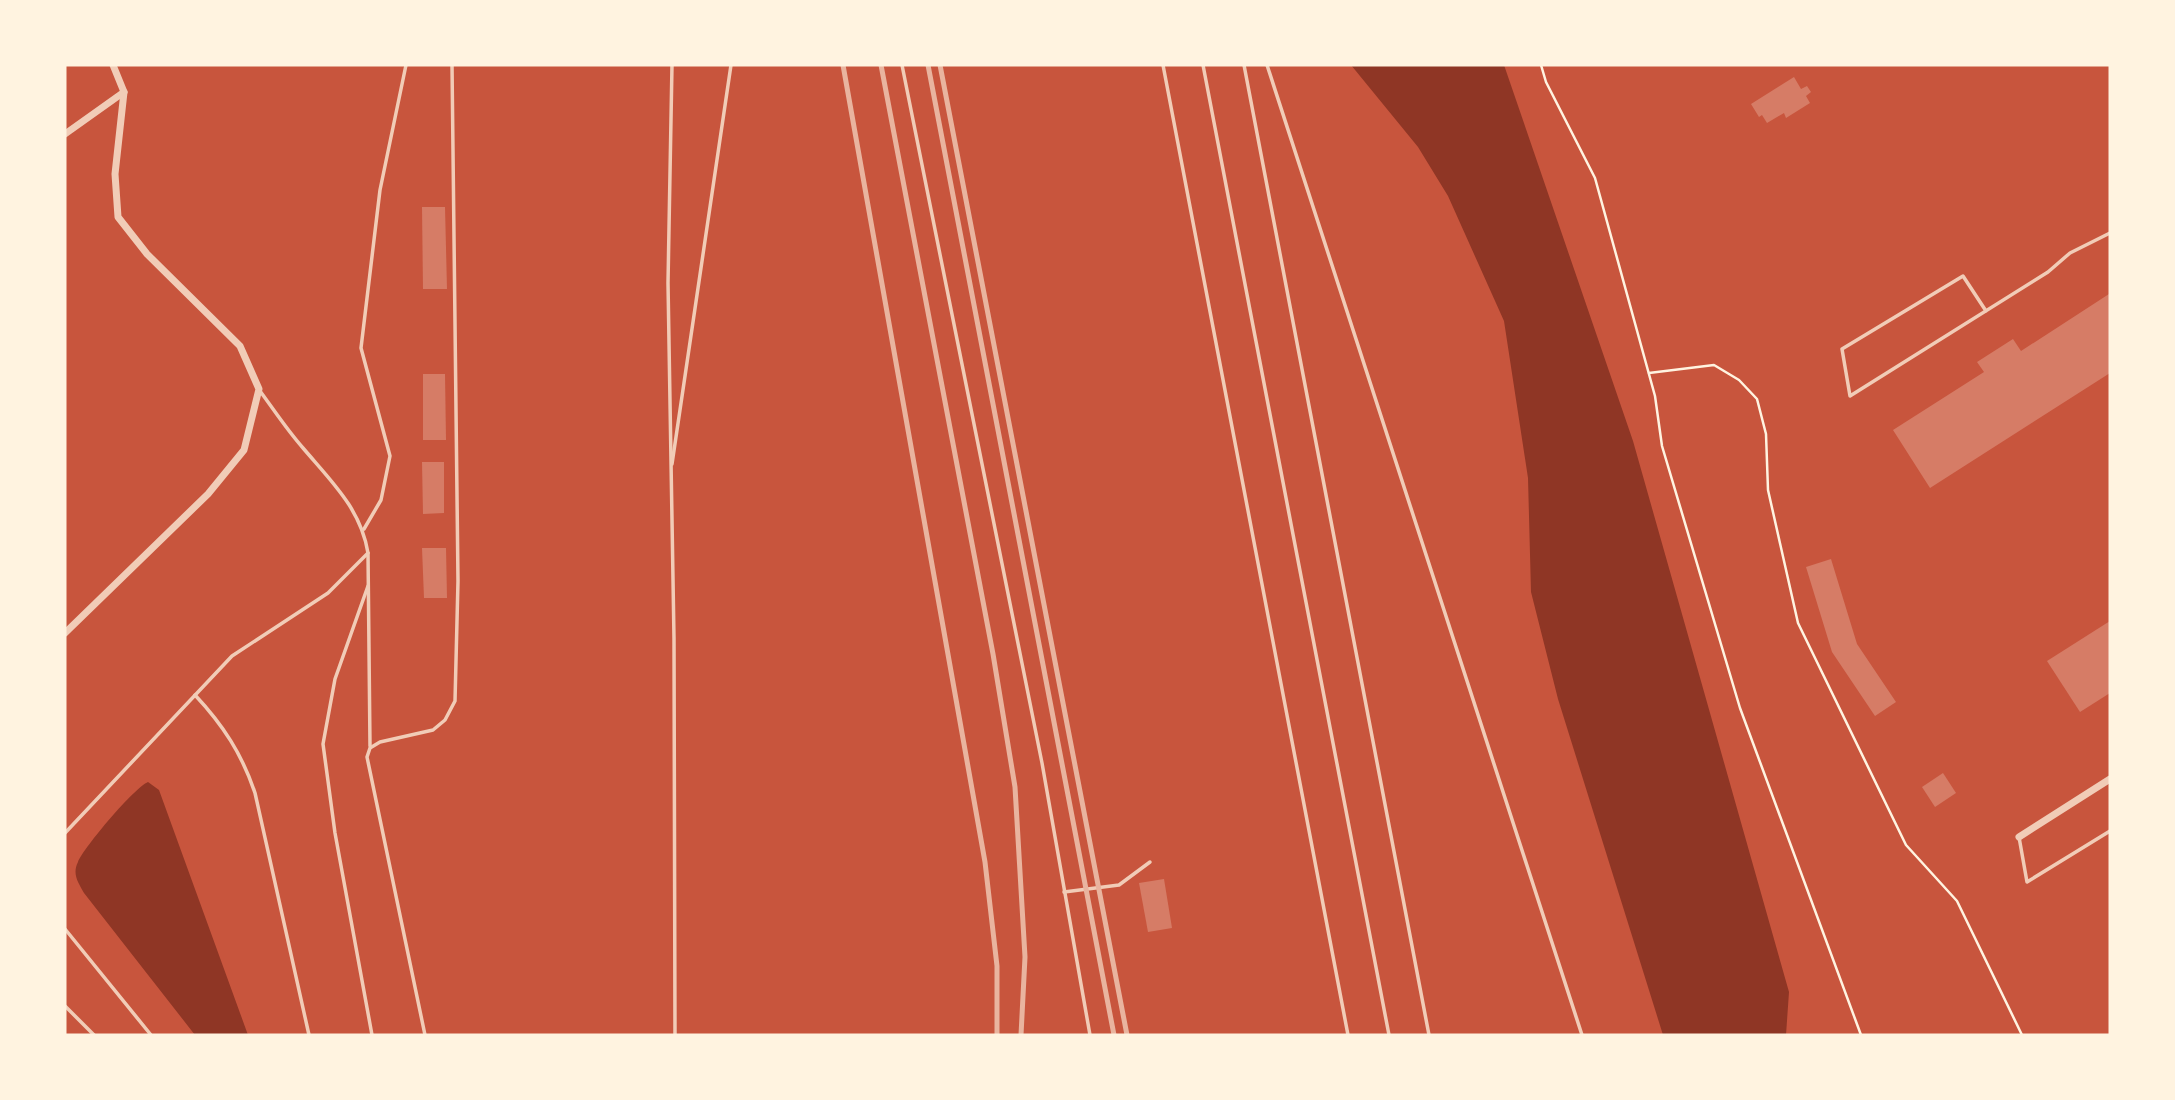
<svg xmlns="http://www.w3.org/2000/svg" width="2175" height="1100" viewBox="0 0 2175 1100" font-family="Roboto,sans-serif">
<style>
.water{fill:#8f3625}
.building{fill:#d67c66}
.lines{fill:none;stroke-linecap:round;stroke-linejoin:round}
.path{stroke:#fff3e0;stroke-width:2.5}
.service{stroke:#f1ccb7;stroke-width:3.5}
.minor{stroke:#f1ccb7;stroke-width:7}
.rail{stroke:#e9b49f;stroke-width:5}
</style>
<rect width="100%" height="100%" fill="#c8553d"/>
<g class="water">
<polygon points="1351,65 1504,65 1633,441 1789,992 1786,1035 1663,1035 1558,699 1531,592 1528,478 1504,321 1448,196 1418,147"/>
<path d="M148 782 159 790 248 1035H195L84 893C78 882 72 874 78 862 84 847 135 787 148 782Z"/>
</g>
<g class="building">
<polygon points="1794,77 1801,89 1807,86 1811,92 1806,96 1810,103 1786,118 1784,113 1767,123 1762,115 1759,117 1751,104"/>
<polygon points="422,207 445,207 447,289 423,289"/>
<polygon points="2109,294 2110,373 1930,488 1893,430 1984,372 1977,362 2013,339 2021,351"/>
<polygon points="423,374 445,374 446,440 423,440"/>
<polygon points="422,462 444,462 444,513 423,514"/>
<polygon points="422,548 446,548 447,598 424,598"/>
<polygon points="1831,559 1857,644 1896,702 1875,716 1832,652 1806,567"/>
<polygon points="2110,621 2110,693 2080,712 2047,661"/>
<polygon points="1943,773 1956,793 1935,807 1922,787"/>
<polygon points="1164,879 1172,928 1148,932 1139,883"/>
</g>
<g class="lines">
<g class="path">
<polyline points="1541,65 1546,82 1595,178 1655,396 1662,446 1740,708 1861,1035"/>
<polyline points="1649,373 1714,365 1739,380 1757,399 1766,434 1768,490 1798,623 1906,845 1957,901 2022,1035"/>
</g>
<g class="service">
<polyline points="672,65 668,283 674,638 675,1035"/>
<polyline points="902,65 1042,763 1090,1035"/>
<polyline points="1163,65 1348,1035"/>
<polyline points="1203,65 1389,1035"/>
<polyline points="1244,65 1429,1035"/>
<polyline points="1267,65 1582,1035"/>
<polyline points="1986,311 1963,276 1842,349 1850,396 2048,272 2070,253 2110,233"/>
<path d="M260 391C274 410 287 430 303 448 331 481 361 509 368 553L370 746"/>
<polyline points="672,464 731,65"/>
<polyline points="364,529 381,500 390,456 361,348 380,190 406,65"/>
<polyline points="368,586 335,679 323,744 335,833 372,1035"/>
<path d="M195 695C223 725 242 754 255 793L309 1035"/>
<polyline points="65,833 232,656 328,593 368,553"/>
<polyline points="2019,837 2027,882 2110,831"/>
<polyline points="1064,892 1119,885 1150,862"/>
<polyline points="65,929 151,1035"/>
<polyline points="65,1006 94,1035"/>
<polyline points="425,1035 367,757 370,748 380,742 433,730 445,720 455,701 458,581 452,65"/>
</g>
<g class="minor">
<polyline points="65,134 124,92"/>
<polyline points="65,633 208,494 244,450 259,389 240,346 147,254 118,217 115,174 124,92 113,65"/>
<polyline points="2019,837 2110,779"/>
</g>
<g class="rail">
<polyline points="843,65 985,862 997,966 997,1035"/>
<polyline points="881,65 993,654 1015,787 1025,957 1021,1035"/>
<polyline points="928,65 1114,1035"/>
<polyline points="940,65 1127,1035"/>
</g>
</g>
<rect width="2175" height="1100" fill="none" stroke="#fff3e0" stroke-width="133"/>
</svg>
